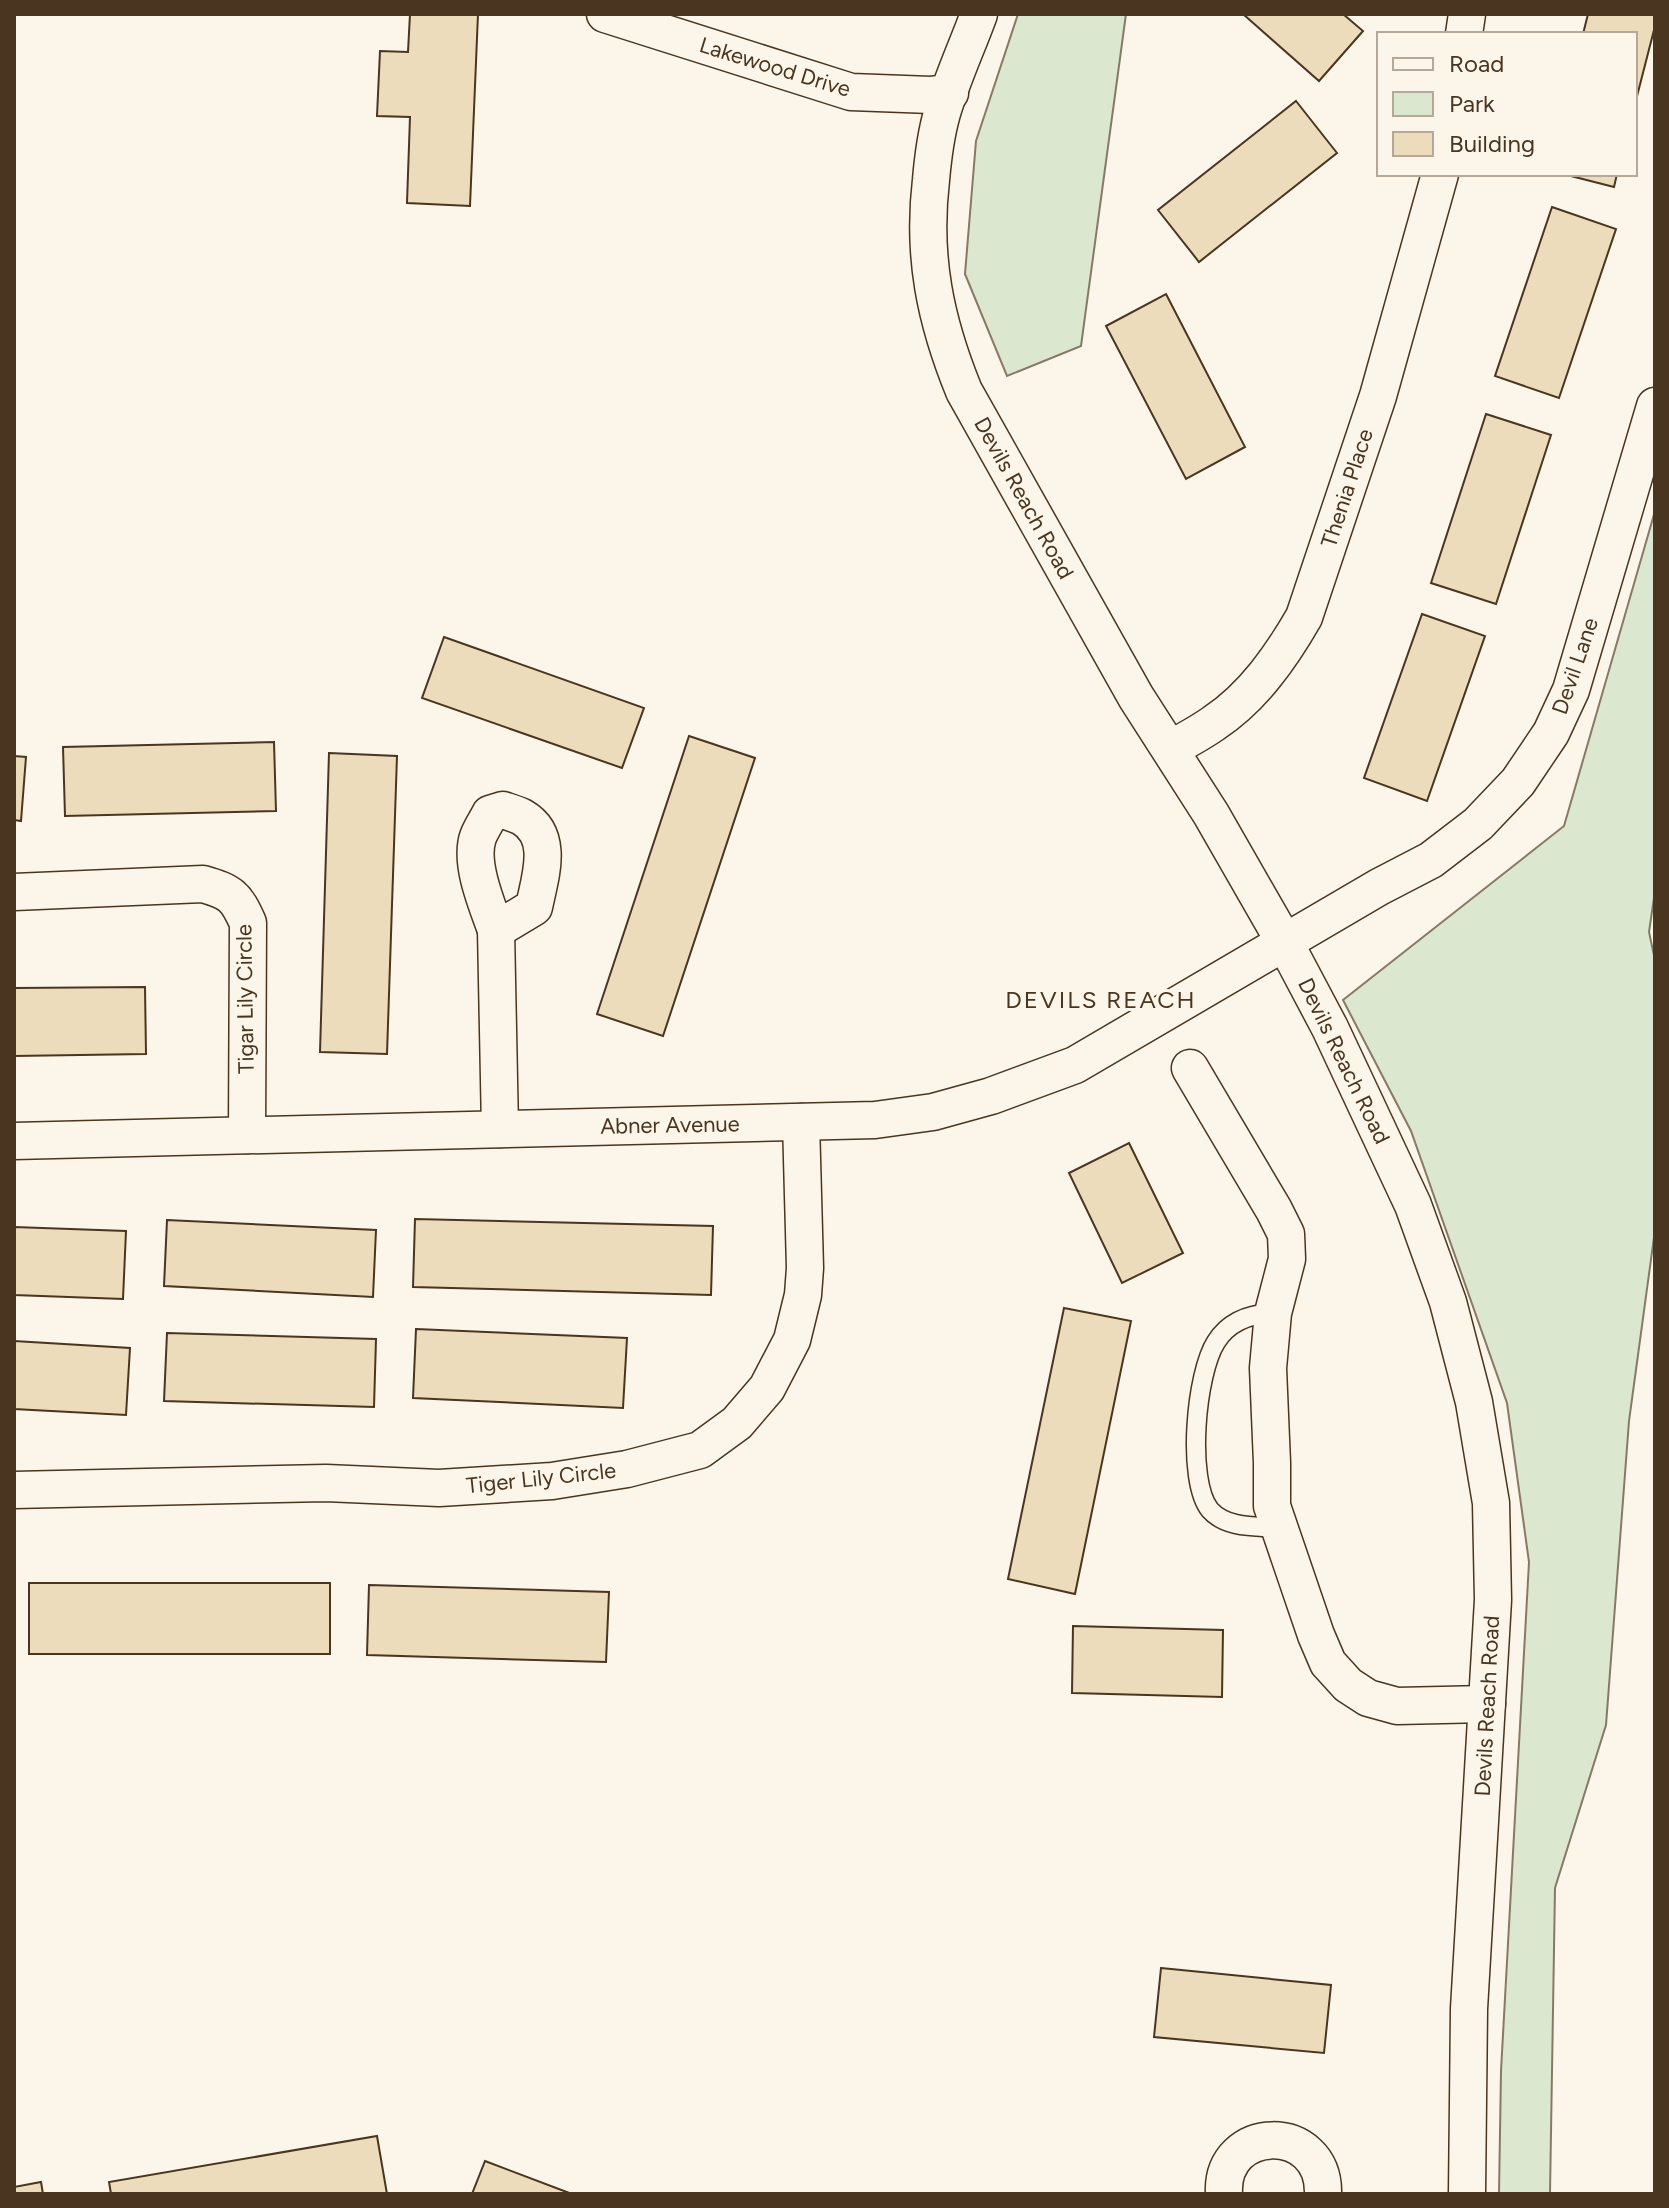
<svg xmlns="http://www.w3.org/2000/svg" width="1669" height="2208" viewBox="0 0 1669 2208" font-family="Figtree,sans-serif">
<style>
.green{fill:#dce7d0;stroke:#887966;stroke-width:2}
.building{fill:#ecdcbc;stroke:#4a3520;stroke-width:2}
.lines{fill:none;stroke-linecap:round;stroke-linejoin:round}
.lane-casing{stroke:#4a3520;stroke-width:21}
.street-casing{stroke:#4a3520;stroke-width:39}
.lane{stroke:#fbf6e9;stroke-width:18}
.street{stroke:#fbf6e9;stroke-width:36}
.labels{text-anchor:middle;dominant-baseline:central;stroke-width:6;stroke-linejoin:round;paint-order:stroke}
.street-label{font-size:22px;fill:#4a3520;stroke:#fbf6e9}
.neighbourhood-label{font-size:24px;letter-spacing:2px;fill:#4a3520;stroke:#fbf6e9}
</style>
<rect width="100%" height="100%" fill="#fbf6e9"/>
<g class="green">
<polygon points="1018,14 1126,14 1081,346 1007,376 965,274 976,141"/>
<polygon points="1655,511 1655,891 1649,932 1655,960 1655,1230 1629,1421 1606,1725 1555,1888 1550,2194 1499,2194 1501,2071 1529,1562 1507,1403 1411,1131 1343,1000 1564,826"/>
</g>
<g class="building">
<polygon points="410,14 478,14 470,206 407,203 410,117 377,116 380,51 408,52"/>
<polygon points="1243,14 1343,14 1363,31 1319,81"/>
<polygon points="1588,14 1655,15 1655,26 1635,104 1635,34 1583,34"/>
<polygon points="1296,101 1337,153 1199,262 1158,210"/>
<polygon points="1563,174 1617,174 1614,187"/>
<polygon points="1552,207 1616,229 1559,398 1495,376"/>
<polygon points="1166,294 1245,447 1186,479 1106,326"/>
<polygon points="1486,414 1551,435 1496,604 1431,583"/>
<polygon points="1422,614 1485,636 1427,801 1364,778"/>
<polygon points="444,637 644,708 622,768 422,698"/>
<polygon points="689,736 755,758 663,1036 597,1014"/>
<polygon points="274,742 276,811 65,816 63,747"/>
<polygon points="329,753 397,756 387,1054 320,1052"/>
<polygon points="14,756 26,757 21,821 14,820"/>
<polygon points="145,987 146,1054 14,1056 14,988"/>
<polygon points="1129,1143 1183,1253 1122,1283 1069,1173"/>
<polygon points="415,1219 713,1226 711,1295 413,1287"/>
<polygon points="167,1220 376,1230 373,1297 164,1286"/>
<polygon points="14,1227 126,1231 123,1299 14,1295"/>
<polygon points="1064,1308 1131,1321 1075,1594 1008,1579"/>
<polygon points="416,1329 627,1338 623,1408 413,1398"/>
<polygon points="167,1333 376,1339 374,1407 164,1401"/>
<polygon points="14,1341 130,1348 126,1415 14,1409"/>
<rect x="29" y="1583" width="301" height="71"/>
<polygon points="369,1585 609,1592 606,1662 367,1655"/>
<polygon points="1073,1626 1223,1630 1222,1697 1072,1693"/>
<polygon points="1161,1968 1331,1985 1324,2053 1154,2037"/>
<polygon points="377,2136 387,2194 111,2194 109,2182"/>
<polygon points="485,2161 572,2194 472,2194"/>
<polygon points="41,2182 43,2194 14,2194 14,2187"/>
</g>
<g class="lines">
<defs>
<path id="lane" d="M1273 1313C1250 1314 1229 1321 1216 1342 1196 1373 1186 1480 1210 1510 1227 1529 1257 1526 1280 1528"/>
<g id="street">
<polyline points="605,14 851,92 931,95 950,93"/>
<path d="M979 14C967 47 952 79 942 113 936 134 933 157 931 180 922 256 935 320 964 391L1136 697 1211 814 1285 943 1330 1028 1413 1205 1448 1302 1474 1402 1491 1503 1493 1600 1469 2009 1467 2194"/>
<polyline points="1464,34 1467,14"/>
<path d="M1170 749C1185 741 1200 733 1214 723 1253 697 1281 657 1304 617L1378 396 1440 174"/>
<path d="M503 810C509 812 516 814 522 817 555 836 540 877 534 907L496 930C487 905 469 863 478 837 481 829 486 822 490 814Z"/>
<path d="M14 892 203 884C231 892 236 896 248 923L247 1135"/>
<polyline points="496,930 500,1129"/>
<polyline points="1190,1068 1274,1210 1286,1234 1287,1259 1273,1313 1268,1368 1272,1463 1272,1506 1316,1635 1328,1663 1348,1685 1368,1698 1397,1706 1487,1704"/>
<polyline points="14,1141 875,1120 933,1112 991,1096 1075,1065 1379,887 1431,860 1478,824 1518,782 1551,733 1571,690 1655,406"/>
<polyline points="14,1490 326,1483 439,1488 552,1481 627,1469 700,1450 737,1423 767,1388 792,1340 803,1295 805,1268 801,1122"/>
<path d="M1224 2194C1220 2123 1325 2122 1323 2194"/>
</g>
</defs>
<use href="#lane" class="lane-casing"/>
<use href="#street" class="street-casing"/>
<use href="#lane" class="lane"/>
<use href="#street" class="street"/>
</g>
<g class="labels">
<g class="street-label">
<text transform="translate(775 67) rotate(17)">Lakewood Drive</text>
<text transform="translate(1347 488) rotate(-72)">Thenia Place</text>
<text transform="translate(1024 498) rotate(61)">Devils Reach Road</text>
<text transform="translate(1575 666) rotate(-71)">Devil Lane</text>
<text transform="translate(245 999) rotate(-91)">Tigar Lily Circle</text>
<text transform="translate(1344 1061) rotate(64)">Devils Reach Road</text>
<text transform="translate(670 1125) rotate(-1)">Abner Avenue</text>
<text transform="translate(541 1478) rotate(-6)">Tiger Lily Circle</text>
<text transform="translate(1487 1706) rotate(-87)">Devils Reach Road</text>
</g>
<g class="neighbourhood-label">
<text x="1101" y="999">DEVILS REACH</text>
</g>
</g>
<rect width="1669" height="2208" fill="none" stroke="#4a3520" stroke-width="32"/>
<rect x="1377" y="32" width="260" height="144" fill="#fbf6e9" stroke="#b4a999" stroke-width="2"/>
<rect x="1393" y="58" width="40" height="12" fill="#fbf6e9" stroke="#b4a999" stroke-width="2"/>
<text x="1449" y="72" font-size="24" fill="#4a3520">Road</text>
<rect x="1393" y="92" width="40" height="24" fill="#dce7d0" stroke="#b4a999" stroke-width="2"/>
<text x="1449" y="112" font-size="24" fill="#4a3520">Park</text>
<rect x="1393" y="132" width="40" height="24" fill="#ecdcbc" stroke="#b4a999" stroke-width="2"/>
<text x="1449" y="152" font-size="24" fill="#4a3520">Building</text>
</svg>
